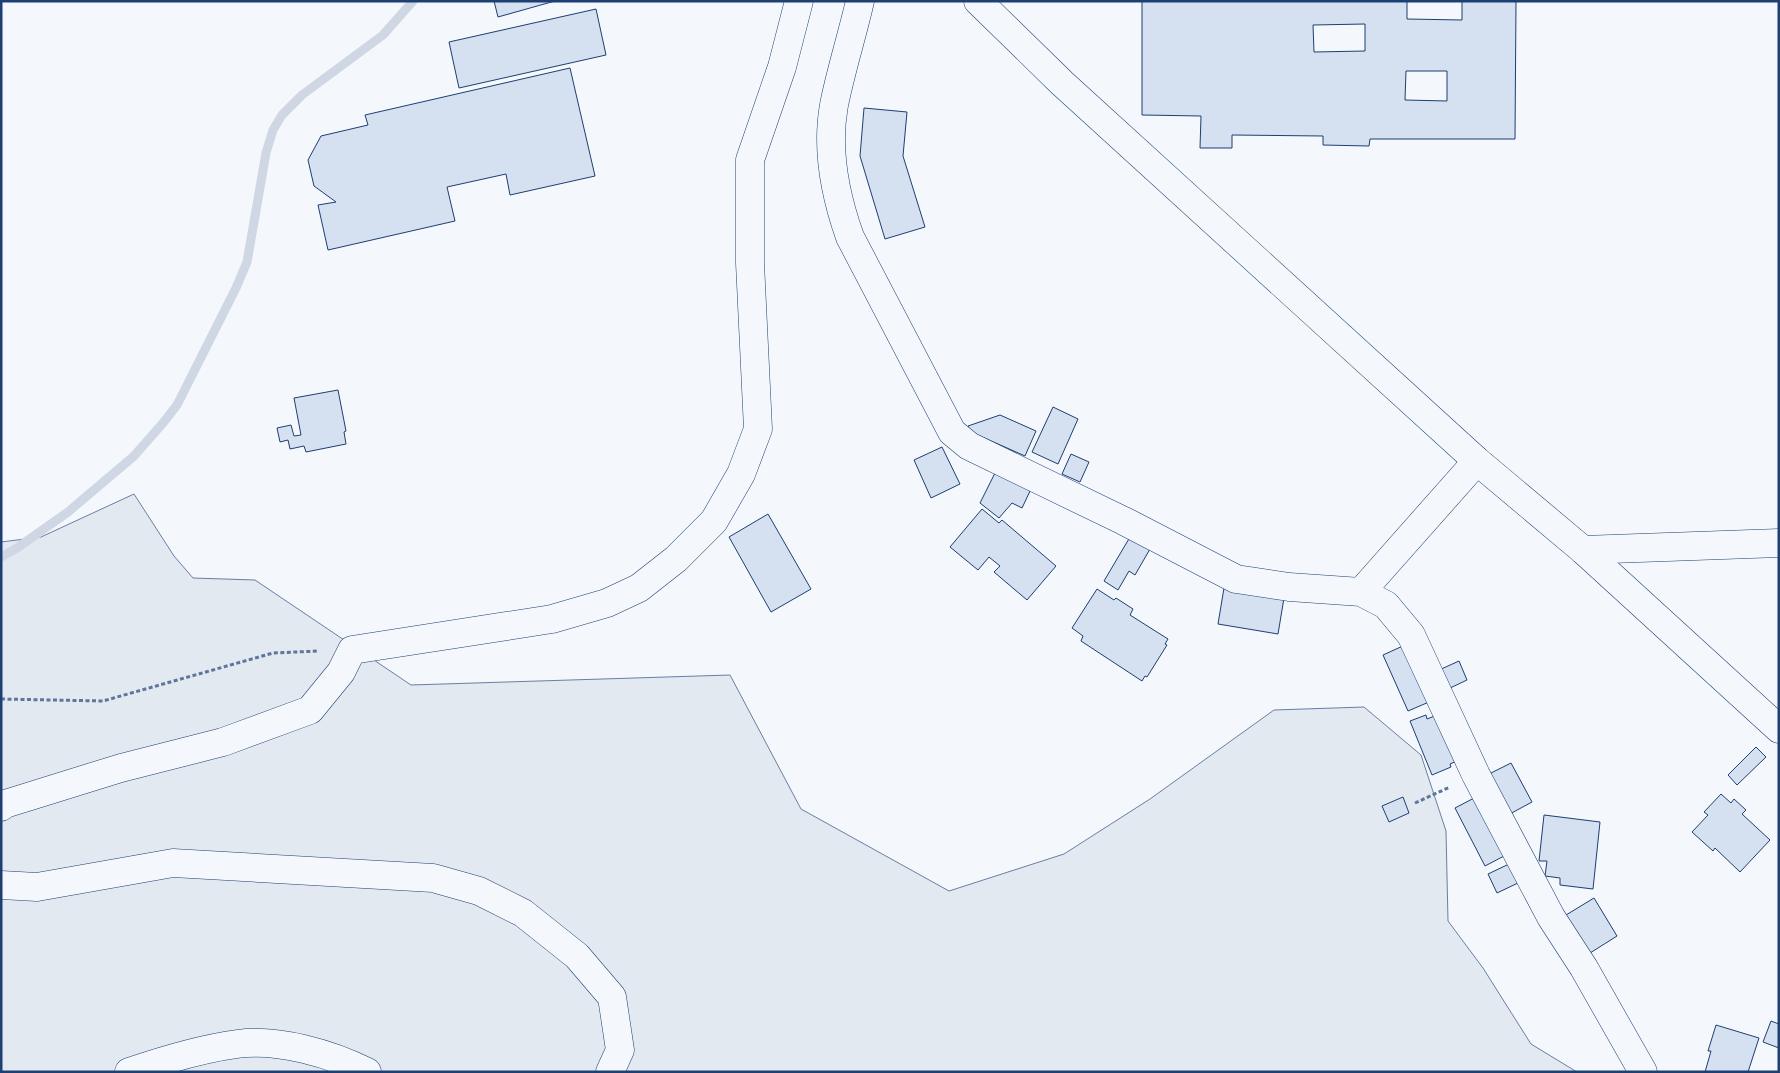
<svg xmlns="http://www.w3.org/2000/svg" width="1780" height="1073" viewBox="0 0 1780 1073" font-family="'Exo 2',sans-serif">
<style>
.green{fill:#e3e9f0;stroke:#687fa3}
.lines{fill:none;stroke-linecap:round;stroke-linejoin:round}
.stream{stroke:#cfd7e4;stroke-width:9}
.building{fill:#d5e0f0;stroke:#1d3f73;fill-rule:evenodd}
.minor-casing{stroke:#1d3f73;stroke-width:29}
.path{stroke:#5e769c;stroke-width:3;stroke-dasharray:4 2.5;stroke-linecap:butt}
.minor{stroke:#f4f7fb;stroke-width:28}
</style>
<rect width="100%" height="100%" fill="#f4f7fb"/>
<polygon class="green" points="134,494 174,556 193,578 255,580 411,685 730,675 801,809 949,891 1064,854 1150,799 1274,710 1364,707 1421,755 1446,831 1448,921 1483,968 1531,1044 1577,1072 1,1072 1,542 41,537"/>
<g class="lines">
<polyline class="stream" points="1,557 17,548 68,512 134,456 163,423 177,405 236,288 247,262 266,153 273,130 282,115 302,95 383,35 413,1"/>
</g>
<g class="building">
<polygon points="494,1 555,1 498,17"/>
<path d="M1142 1H1407V19L1462 20V1H1516L1515 139H1370L1369 146 1323 145V136L1232 135V148H1200L1201 116 1142 115ZM1365 24V51L1314 52 1313 25ZM1406 71H1447V101L1405 100Z"/>
<polygon points="596,9 606,55 459,88 449,42"/>
<polygon points="570,68 595,176 510,195 506,174 447,187 455,221 328,250 318,205 336,202 314,186 308,160 321,136 368,125 365,115"/>
<polygon points="864,108 907,112 903,156 925,227 885,239 860,156"/>
<polygon points="338,390 346,431 344,432 346,444 306,452 304,446 290,449 288,440 280,442 277,428 291,425 294,436 301,435 294,398"/>
<polygon points="1053,407 1078,419 1058,464 1032,452"/>
<polygon points="1000,415 1036,431 1025,456 971,432 968,426"/>
<polygon points="942,447 960,484 931,498 914,460"/>
<polygon points="1071,454 1089,462 1080,482 1062,474"/>
<polygon points="996,471 1031,489 1022,508 1012,503 999,518 980,503"/>
<polygon points="982,509 999,523 1002,520 1056,566 1027,600 994,572 1000,566 989,557 978,570 950,547"/>
<polygon points="768,514 811,589 771,612 729,537"/>
<polygon points="1130,537 1150,549 1135,575 1129,571 1118,590 1104,581"/>
<polygon points="1224,588 1284,598 1278,634 1218,624"/>
<polygon points="1097,589 1114,600 1116,598 1133,609 1130,615 1168,639 1165,644 1167,645 1147,677 1145,676 1142,681 1081,641 1083,636 1072,628"/>
<polygon points="1405,645 1429,702 1408,711 1383,655"/>
<polygon points="1459,661 1467,680 1448,689 1439,670"/>
<polygon points="1426,715 1427,719 1437,715 1457,761 1450,764 1451,767 1432,775 1410,721"/>
<polygon points="1756,747 1766,757 1737,785 1728,775"/>
<polygon points="1511,763 1532,802 1508,815 1487,775"/>
<polygon points="1721,794 1731,803 1734,799 1746,810 1742,814 1770,840 1740,872 1715,848 1713,851 1692,832 1708,815 1704,812"/>
<polygon points="1403,797 1409,813 1389,822 1382,806"/>
<polygon points="1476,797 1506,855 1485,866 1455,808"/>
<polygon points="1544,815 1600,822 1593,889 1560,885 1560,878 1545,876 1547,861 1539,861"/>
<polygon points="1509,864 1518,883 1497,893 1488,874"/>
<polygon points="1594,898 1617,936 1590,953 1566,915"/>
<polygon points="1771,1021 1779,1024 1779,1048 1763,1042"/>
<polygon points="1716,1025 1759,1038 1748,1072 1705,1072 1711,1051 1708,1051"/>
</g>
<g class="lines">
<defs>
<g id="minor">
<path d="M860 1C852 36 841 70 834 105 826 149 835 195 850 237L952 432 969 446 1124 521 1236 579 1289 587 1361 592 1386 605 1411 635 1476 775 1551 917 1584 968 1643 1072"/>
<polyline points="978,1 1062,83 1477,461 1583,550 1779,729"/>
<polyline points="1583,550 1779,543"/>
<polyline points="1361,592 1477,461"/>
<polyline points="1,807 5,804 121,768 223,742 310,710 341,672 352,650 552,619 607,603 639,588 676,559 714,521 741,474 758,429 750,263 750,160 782,67 799,1"/>
<polyline points="1,885 37,887 173,863 433,878 479,891 523,913 577,956 612,997 620,1050 610,1072"/>
<path d="M129 1072C164 1060 200 1049 237 1044 277 1038 332 1054 367 1072"/>
</g>
</defs>
<use href="#minor" class="minor-casing"/>
<g class="path">
<polyline points="1,699 103,701 273,653 319,651"/>
<polyline points="1415,803 1450,787"/>
</g>
<use href="#minor" class="minor"/>
</g>
<rect width="1780" height="1073" fill="none" stroke="#1d3f73" stroke-width="5"/>
</svg>
